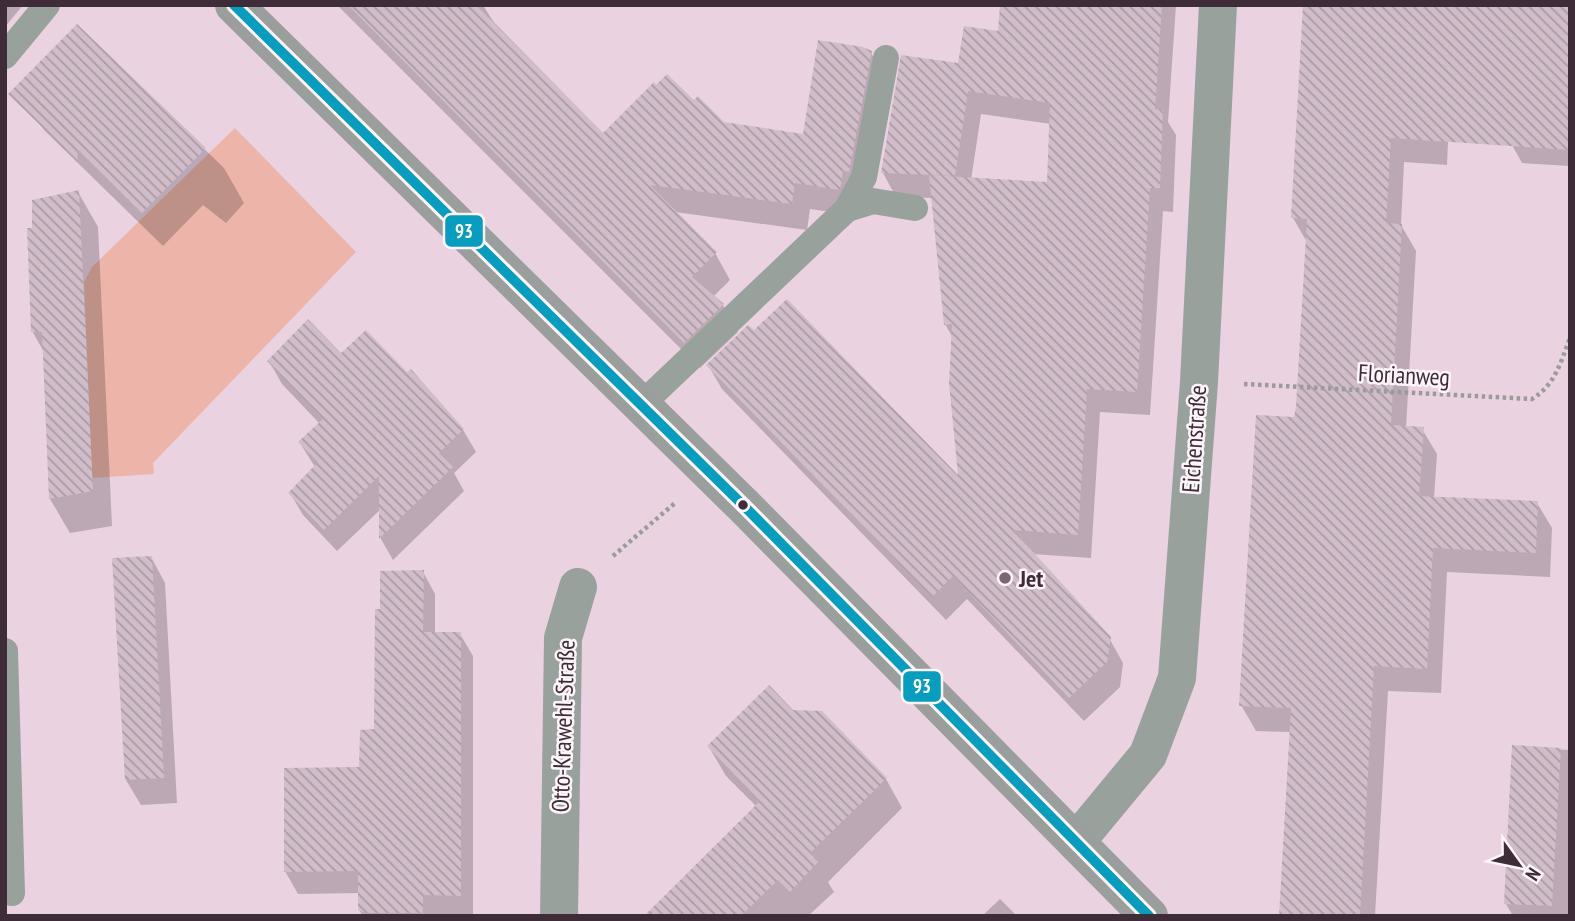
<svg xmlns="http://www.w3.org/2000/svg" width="1575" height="921" viewBox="0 0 1575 921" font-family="'PT Sans Narrow',sans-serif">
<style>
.grass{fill:#edb4aa}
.shadow{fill:#0003;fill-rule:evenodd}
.building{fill:url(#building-back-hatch)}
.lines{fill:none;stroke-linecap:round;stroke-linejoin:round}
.path{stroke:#9b9b9b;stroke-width:4.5;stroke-dasharray:3.5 3.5;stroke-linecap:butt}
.service{stroke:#99a19d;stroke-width:26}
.minor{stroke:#99a19d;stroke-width:38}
.secondary{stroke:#9a9f9d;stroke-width:38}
.bus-1-casing{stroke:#fef5fb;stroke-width:16}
.bus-1{stroke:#069dbf;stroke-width:10}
.bus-dot{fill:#3e2d38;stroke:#fef5fb;stroke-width:2.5}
.poi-dot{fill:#7a6773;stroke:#fef5fb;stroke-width:2.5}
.labels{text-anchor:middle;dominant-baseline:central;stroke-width:5;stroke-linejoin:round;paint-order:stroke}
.street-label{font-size:24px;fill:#3e2d38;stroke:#fef5fb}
.poi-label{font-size:24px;font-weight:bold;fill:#3e2d38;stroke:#fef5fb;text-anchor:start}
.line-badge{stroke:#fef5fb;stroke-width:2.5}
.badge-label{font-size:19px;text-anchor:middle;font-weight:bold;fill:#fff}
</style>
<defs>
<pattern id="building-back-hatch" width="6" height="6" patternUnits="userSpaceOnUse" patternTransform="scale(1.75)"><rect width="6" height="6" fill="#d0bdc9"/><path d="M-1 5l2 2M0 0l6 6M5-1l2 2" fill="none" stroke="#aa9aa4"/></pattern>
</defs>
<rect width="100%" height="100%" fill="#ead2e1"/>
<polygon class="grass" points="235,128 356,252 153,463 154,474 92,478 84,282 92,267"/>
<g class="shadow">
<polygon points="5,5 23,5 5,27"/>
<polygon points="337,5 483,5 496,26 603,135 695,103 723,123 804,136 871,53 887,79 854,215 810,209 807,230 675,212 715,253 730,280 713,297 723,305 738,332 700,368"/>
<path d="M1002 5H1176L1168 122 1176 135 1173 212 1163 211 1150 415 1100 412 1091 558 1032 554 1109 638 1123 663 1120 687 1084 721 967 599 946 620 722 389 708 365 961 479 953 338 945 324 933 198 896 197 883 173 960 65 1000 33ZM981 114 1051 124 1048 184 971 180Z"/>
<polygon points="1454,5 1447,165 1404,162 1401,225 1416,251 1406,428 1422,429 1437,454 1434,498 1537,503 1552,528 1550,577 1447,572 1441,693 1388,691 1375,916 1281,916 1291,732 1256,731 1241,705 1297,408 1307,242 1293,218"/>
<polygon points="1570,5 1570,166 1522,163 1512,145"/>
<polygon points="77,26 224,168 244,203 226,223 203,205 163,246 44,130 25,97"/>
<polygon points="78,192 98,227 112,526 70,533 50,499 44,352 32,331 34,229"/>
<polygon points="341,356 463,430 476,452 454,473 464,491 393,560 381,539 381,509 337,551 303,515 290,493 315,467 300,443 320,424 282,384 269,361"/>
<polygon points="151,557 165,583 177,803 141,805 126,780"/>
<polygon points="423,572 435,594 435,634 460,634 473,656 473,916 363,916 359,910 360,893 298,894 285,871 361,769 376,731 382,611"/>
<polygon points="792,712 886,779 902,808 828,882 834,892 808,916 647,916 757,807 726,776 709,747"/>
<polygon points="1514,747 1570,750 1570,916 1513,916 1506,904"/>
<polygon points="1000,899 1017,916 982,916"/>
</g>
<g class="building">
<polygon points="348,5 477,5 603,133 654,82 656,85 667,74 694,100 698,96 724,122 803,134 818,40 863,47 872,51 849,172 843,171 840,190 795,183 792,204 650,185 717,252 692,277 724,304 684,343"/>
<polygon points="1000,5 1162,5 1155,109 1163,110 1160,188 1150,188 1137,392 1087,389 1078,535 1013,530 1111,637 1107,662 1069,698 953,576 932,597 706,365 748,325 754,330 787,299 958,475 949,383 952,324 944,325 929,175 1047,182 1050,103 968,91 955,176 881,173 901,55 958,63 964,26 998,31"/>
<polygon points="1303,5 1570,5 1570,150 1391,138 1386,223 1402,224 1391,425 1424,427 1419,496 1538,501 1536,553 1433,548 1427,669 1374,666 1360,916 1279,916 1291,708 1239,706 1256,415 1294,417 1296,407 1307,219 1291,218"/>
<polygon points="77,24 206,148 142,213 77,149 78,162 8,94"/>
<polygon points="79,190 93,491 49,499 42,332 31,332 27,228 32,228 32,200"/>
<polygon points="308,319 341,353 366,330 407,372 411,369 464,429 439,453 453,467 379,539 379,476 324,530 288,493 318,462 298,442 323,419 267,361"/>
<polygon points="152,556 164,778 125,780 112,558"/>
<polygon points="424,570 423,632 461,632 461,896 423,895 423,913 366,913 358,910 358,871 284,872 284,768 359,767 360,730 374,729 375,609 380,609 380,571"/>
<polygon points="769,685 793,710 822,711 887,778 810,853 818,862 790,892 778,880 741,916 644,916 760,801 707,746"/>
<polygon points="1512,745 1561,748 1552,906 1504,904"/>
</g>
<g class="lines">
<g class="path">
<path d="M1244 384 1532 399C1556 384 1560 363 1570 338"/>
<polyline points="613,556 675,503"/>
</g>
<g class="service">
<polyline points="5,56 47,5"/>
<polyline points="847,209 873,201 915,208"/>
<polyline points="641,405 847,209 864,177 886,58"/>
<polyline points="5,651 12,893"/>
</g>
<g class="minor">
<polyline points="1076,842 1148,755 1177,678 1199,382 1218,5"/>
<polyline points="559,916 563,638 578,587"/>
</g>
<polyline class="secondary" points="234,5 745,507 1149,916"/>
<defs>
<polyline id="bus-1" points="234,5 745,507 1149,916"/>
</defs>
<use href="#bus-1" class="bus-1-casing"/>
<use href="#bus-1" class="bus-1"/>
</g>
<circle class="bus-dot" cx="743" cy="505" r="6"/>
<circle class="poi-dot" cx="1005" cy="578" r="7"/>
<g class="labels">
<g class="street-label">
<text transform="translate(1404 375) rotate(3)">Florianweg</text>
<text transform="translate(1194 439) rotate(-86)">Eichenstraße</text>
<text transform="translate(563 726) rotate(-88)">Otto-Krawehl-Straße</text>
</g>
<g class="poi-label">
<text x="1019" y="578">Jet</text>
</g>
</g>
<g class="line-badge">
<rect x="444" y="214" width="40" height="34" rx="7" fill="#069dbf"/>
<rect x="902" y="670" width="40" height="33" rx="7" fill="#069dbf"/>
</g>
<g class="badge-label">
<text x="464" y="238">93</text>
<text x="922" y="693">93</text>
</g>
<rect width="1575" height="921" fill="none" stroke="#3e2d38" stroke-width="14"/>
<g transform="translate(1519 865) rotate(123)" stroke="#fef5fb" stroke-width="5" paint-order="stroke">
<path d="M0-5L12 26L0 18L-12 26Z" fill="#3e2d38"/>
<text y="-10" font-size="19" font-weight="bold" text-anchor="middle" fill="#3e2d38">N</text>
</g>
</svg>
